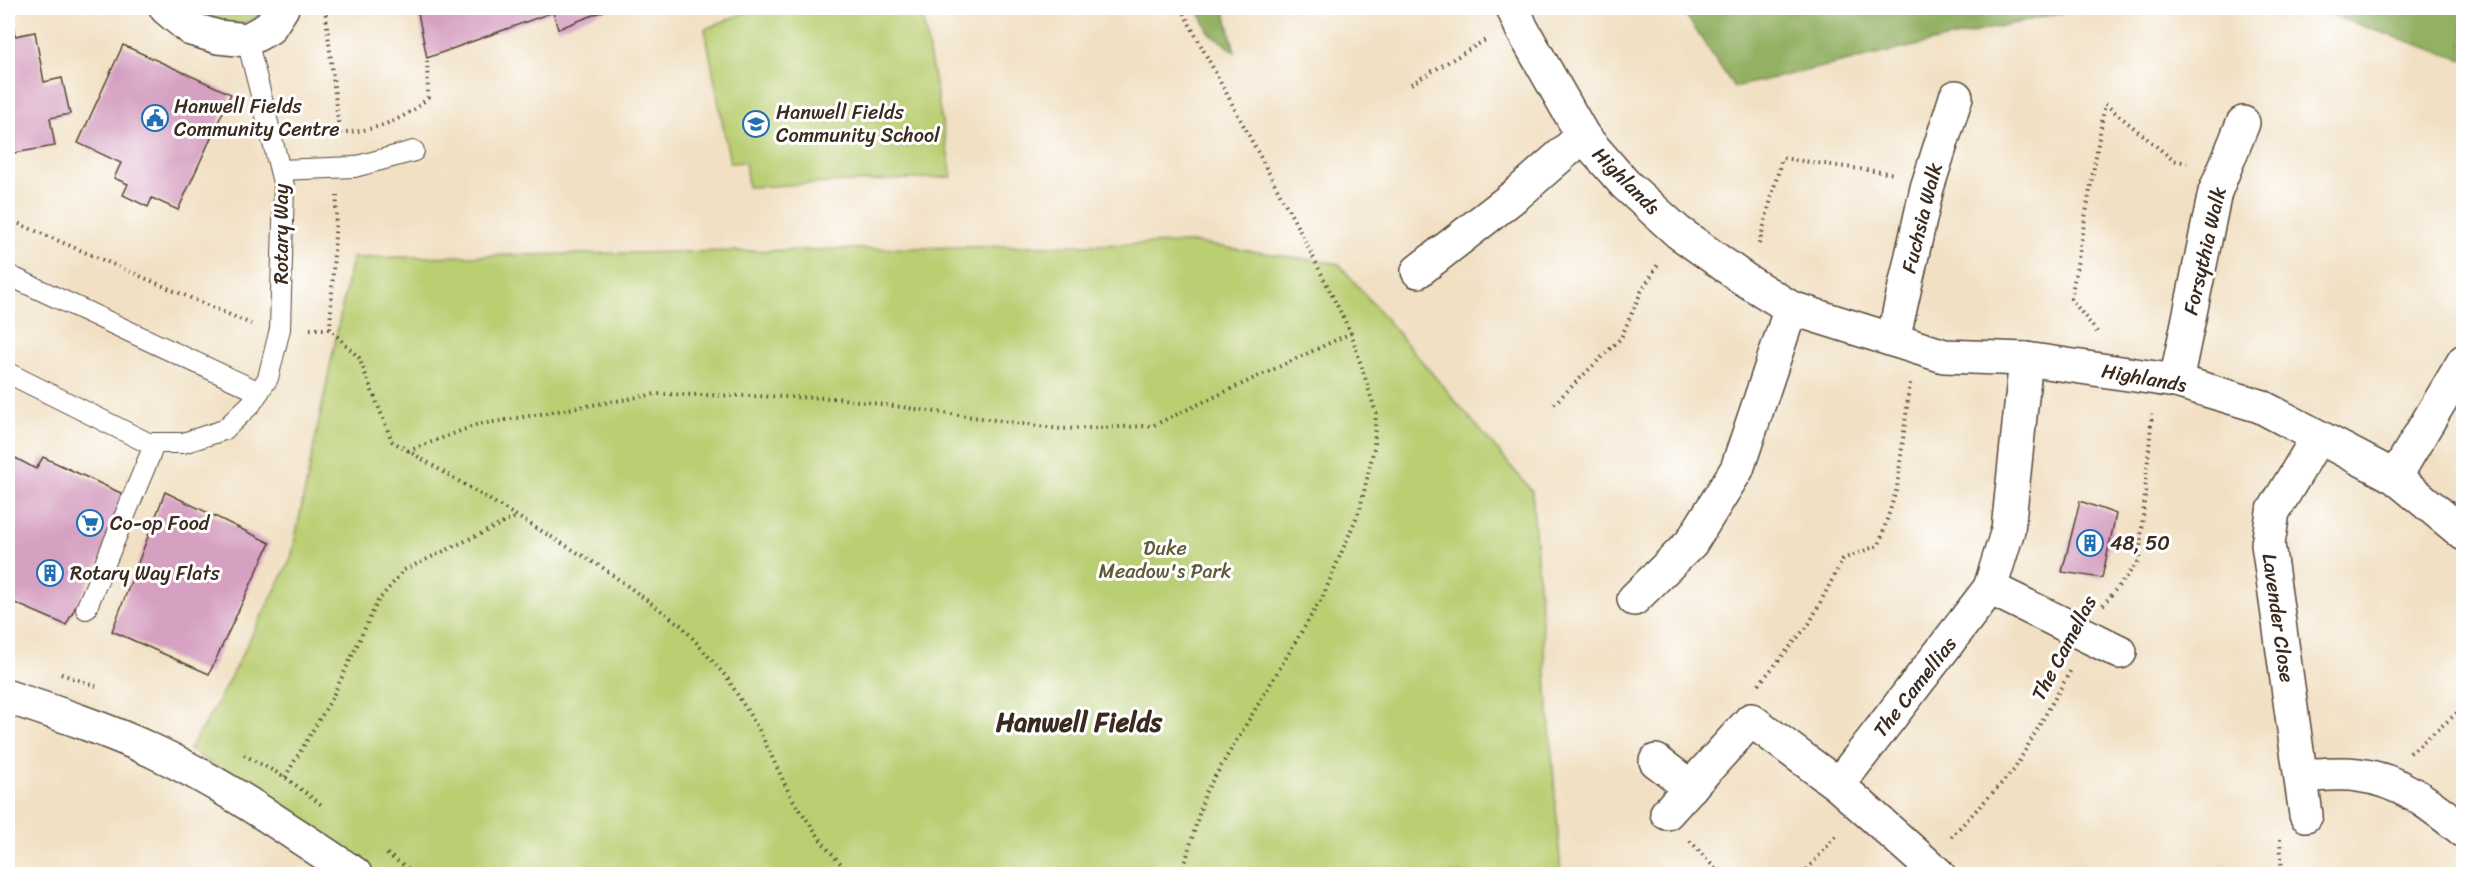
<svg xmlns="http://www.w3.org/2000/svg" width="2471" height="882" viewBox="0 0 2471 882" font-family="Sriracha,sans-serif">
<style>
.green{fill:#bace72;stroke:#7a7c48;stroke-width:1.5}
.forest{fill:#93b164;stroke:#676e41;stroke-width:1.5}
.building{fill:#d6a0c1}
.lines{fill:none;stroke-linecap:round;stroke-linejoin:round}
.lane-casing{stroke:#564537;stroke-width:22}
.street-casing{stroke:#564537;stroke-width:36}
.secondary-casing{stroke:#564537;stroke-width:36}
.path{stroke:#564537;stroke-width:4;stroke-dasharray:1.5 4.5;stroke-linecap:butt}
.lane{stroke:#fff;stroke-width:20}
.street{stroke:#fff;stroke-width:33}
.secondary{stroke:#fff;stroke-width:33}
.labels{text-anchor:middle;dominant-baseline:central;stroke-width:6;stroke-linejoin:round;paint-order:stroke}
.poi-label{font-size:20px;fill:#3b2a1e;stroke:#fff;text-anchor:start}
.street-label{font-size:20px;fill:#3b2a1e;stroke:#fff}
.park-label{font-size:20px;fill:#615b37;stroke:#fff}
.district-label{font-size:26px;font-weight:bold;fill:#3b2a1e;stroke:#fff}
</style>
<rect width="100%" height="100%" fill="#fff"/>
<filter id="ink" filterUnits="userSpaceOnUse"><feTurbulence type="fractalNoise" baseFrequency=".0167" numOctaves="2"/><feDisplacementMap in="SourceGraphic" scale="12" xChannelSelector="R" yChannelSelector="G"/><feConvolveMatrix kernelMatrix="1 2 1 2 8 2 1 2 1" color-interpolation-filters="sRGB"/></filter>
<filter id="wash" filterUnits="userSpaceOnUse"><feTurbulence type="fractalNoise" baseFrequency=".008" numOctaves="4" result="noise"/><feDisplacementMap in="SourceGraphic" scale="24" xChannelSelector="R" yChannelSelector="G"/><feGaussianBlur stdDeviation="1.35" result="paint"/><feColorMatrix in="noise" values="0 0 0 0 0 0 0 0 0 0 0 0 0 0 0 0 0 1.4 0 .05"/><feComposite in="paint" operator="in"/></filter>
<g filter="url(#wash)">
<rect width="100%" height="100%" fill="#f1e0c3"/>
<g class="green">
<path d="M198 8H268C245 31 221 27 198 8Z"/>
<polygon points="756,8 921,8 952,177 748,187 745,162 730,163 705,29"/>
<polygon points="1195,243 1339,264 1532,491 1561,874 376,874 291,810 189,750 215,707 291,559 352,258"/>
</g>
<g class="forest">
<polygon points="1197,8 1224,8 1235,52 1209,32"/>
<polygon points="1681,8 2082,8 1734,87"/>
<polygon points="2310,8 2463,8 2463,60"/>
</g>
<g id="blocks">
<g class="building">
<polygon points="8,8 10,8 15,36 35,32 44,82 62,78 70,114 50,118 55,146 8,154"/>
<polygon points="417,8 611,8 558,29 553,12 427,58"/>
<polygon points="123,45 231,94 178,210 152,198 148,207 123,195 128,184 114,178 121,163 78,143"/>
<polygon points="8,454 36,469 43,457 125,495 107,547 66,625 8,600"/>
<polygon points="165,492 270,543 209,674 112,631"/>
<polygon points="2080,501 2116,514 2102,578 2062,572"/>
</g>
</g>
</g>
<g filter="url(#ink)">
<use href="#blocks" fill-opacity="0" stroke="#564537" stroke-width="1.5"/>
<g class="lines">
<defs>
<g id="lane">
<polyline points="280,170 354,167 414,151"/>
<polyline points="8,275 259,392"/>
<polyline points="8,373 148,443 183,443 224,430 251,404 268,378 280,329 284,186 247,40"/>
<polyline points="86,609 155,443"/>
</g>
<g id="street">
<polyline points="166,8 191,29 218,37 247,40 269,28 282,8"/>
<polyline points="1513,8 1522,29 1583,136 1625,184 1678,232 1744,279 1791,308 1944,356 2026,359 2176,381 2260,406 2395,477 2464,534"/>
<polyline points="1418,271 1517,194 1583,136"/>
<polyline points="1893,340 1927,188 1956,97"/>
<polyline points="2176,381 2215,192 2243,123"/>
<polyline points="2395,477 2464,361"/>
<polyline points="1990,588 2120,652"/>
<polyline points="1634,599 1691,543 1737,469 1791,308"/>
<polyline points="1656,761 1691,787"/>
<path d="M2302 776C2320 775 2340 772 2358 775 2401 780 2431 805 2464 831"/>
<polyline points="1838,785 1990,588 2008,530 2026,359"/>
<polyline points="1667,813 1751,720 1838,785 1938,874"/>
<polyline points="2306,815 2268,544 2273,512 2318,437"/>
</g>
<path id="secondary" d="M8 697C57 713 106 729 153 751 224 784 290 831 355 874"/>
</defs>
<use href="#lane" class="lane-casing"/>
<use href="#street" class="street-casing"/>
<use href="#secondary" class="secondary-casing"/>
<g class="path">
<polyline points="325,8 340,138"/>
<polyline points="1181,8 1303,237 1351,333 1376,413 1374,448 1360,509 1323,596 1205,793 1182,874"/>
<polyline points="1411,84 1487,39"/>
<path d="M340 133C349 131 356 132 364 130 386 126 413 114 428 97L427 58"/>
<polyline points="8,219 251,324"/>
<polyline points="1759,244 1782,158 1895,174"/>
<polyline points="310,329 330,329 359,358 392,441 603,568 682,626 728,679 759,730 791,797 826,847 850,874"/>
<polyline points="330,329 337,196"/>
<polyline points="2097,332 2071,299 2105,104 2173,160 2187,163"/>
<polyline points="1554,404 1621,338 1641,292 1659,263"/>
<polyline points="408,451 476,425 656,394 836,398 1060,429 1152,426 1351,333"/>
<polyline points="2103,605 2139,561 2152,414"/>
<polyline points="61,674 96,686"/>
<polyline points="1759,684 1809,624 1843,559 1879,545 1897,488 1910,383"/>
<polyline points="2410,753 2464,707"/>
<polyline points="244,755 285,777 323,806"/>
<polyline points="285,777 331,700 378,601 404,570 518,516"/>
<polyline points="1951,837 2014,770 2072,668"/>
<polyline points="2280,839 2282,874"/>
<polyline points="1690,841 1720,874"/>
<polyline points="387,854 416,874"/>
<polyline points="1803,874 1838,834"/>
</g>
<use href="#lane" class="lane"/>
<use href="#street" class="street"/>
<use href="#secondary" class="secondary"/>
</g>
</g>
<defs>
<symbol id="civic-ring" viewBox="-11 -11 22 22"><circle r="9.5" fill="#fff" stroke="#1f6fb2" stroke-width="1.5"/><path d="M-.6-6.5H3V-4.5H.6V-3L4-1V1h2V6H-6V1h2V-1L-.6-3ZM-1.2 2.5V6h2.4V2.5Z" fill="#1f6fb2"/></symbol>
<symbol id="school-ring" viewBox="-11 -11 22 22"><circle r="9.5" fill="#fff" stroke="#1f6fb2" stroke-width="1.5"/><path d="M0-5L7-2L0 1L-7-2ZM-4 1L0 2.5L4 1V4Q0 6-4 4Z" fill="#1f6fb2"/></symbol>
<symbol id="supermarket-ring" viewBox="-11 -11 22 22"><circle r="9.5" fill="#fff" stroke="#1f6fb2" stroke-width="1.5"/><path d="M-6-5.5h2.5l.6 2H6L4.5 2H-2.5L-4.4-4H-6ZM-1.5 3.2a1.3 1.3 0 1 0 .1 0ZM3 3.2a1.3 1.3 0 1 0 .1 0Z" fill="#1f6fb2"/></symbol>
<symbol id="building-ring" viewBox="-11 -11 22 22"><circle r="9.5" fill="#fff" stroke="#1f6fb2" stroke-width="1.5"/><path d="M-4-6H4V6H1V3H-1V6H-4ZM-2.5-4.3h1.7v1.8h-1.7ZM.8-4.3h1.7v1.8H.8ZM-2.5-1h1.7V.8h-1.7ZM.8-1h1.7V.8H.8Z" fill="#1f6fb2"/></symbol>
</defs>
<g fill-rule="evenodd">
<use href="#civic-ring" x="140" y="103" width="30" height="30"/>
<use href="#school-ring" x="741" y="109" width="30" height="30"/>
<use href="#supermarket-ring" x="75" y="508" width="30" height="30"/>
<use href="#building-ring" x="2075" y="528" width="30" height="30"/>
<use href="#building-ring" x="35" y="558" width="30" height="30"/>
</g>
<g class="labels">
<g class="poi-label">
<text x="174" y="106">Hanwell Fields<tspan x="174" dy="23">Community Centre</tspan></text>
<text x="776" y="112">Hanwell Fields<tspan x="776" dy="23">Community School</tspan></text>
<text x="110" y="523">Co-op Food</text>
<text x="2110" y="543">48, 50</text>
<text x="70" y="573">Rotary Way Flats</text>
</g>
<g class="street-label">
<text transform="translate(1626 181) rotate(45)">Highlands</text>
<text transform="translate(1922 218) rotate(-76)">Fuchsia Walk</text>
<text transform="translate(281 234) rotate(-90)">Rotary Way</text>
<text transform="translate(2205 251) rotate(-77)">Forsythia Walk</text>
<text transform="translate(2144 378) rotate(10)">Highlands</text>
<text transform="translate(2278 618) rotate(82)">Lavender Close</text>
<text transform="translate(2064 648) rotate(-62)">The Camellas</text>
<text transform="translate(1915 687) rotate(-52)">The Camellias</text>
</g>
<g class="park-label">
<text x="1165" y="548">Duke<tspan x="1165" dy="23">Meadow's Park</tspan></text>
</g>
<g class="district-label">
<text x="1079" y="722">Hanwell Fields</text>
</g>
</g>
<rect width="2471" height="882" fill="none" stroke="#fff" stroke-width="30"/>
</svg>
